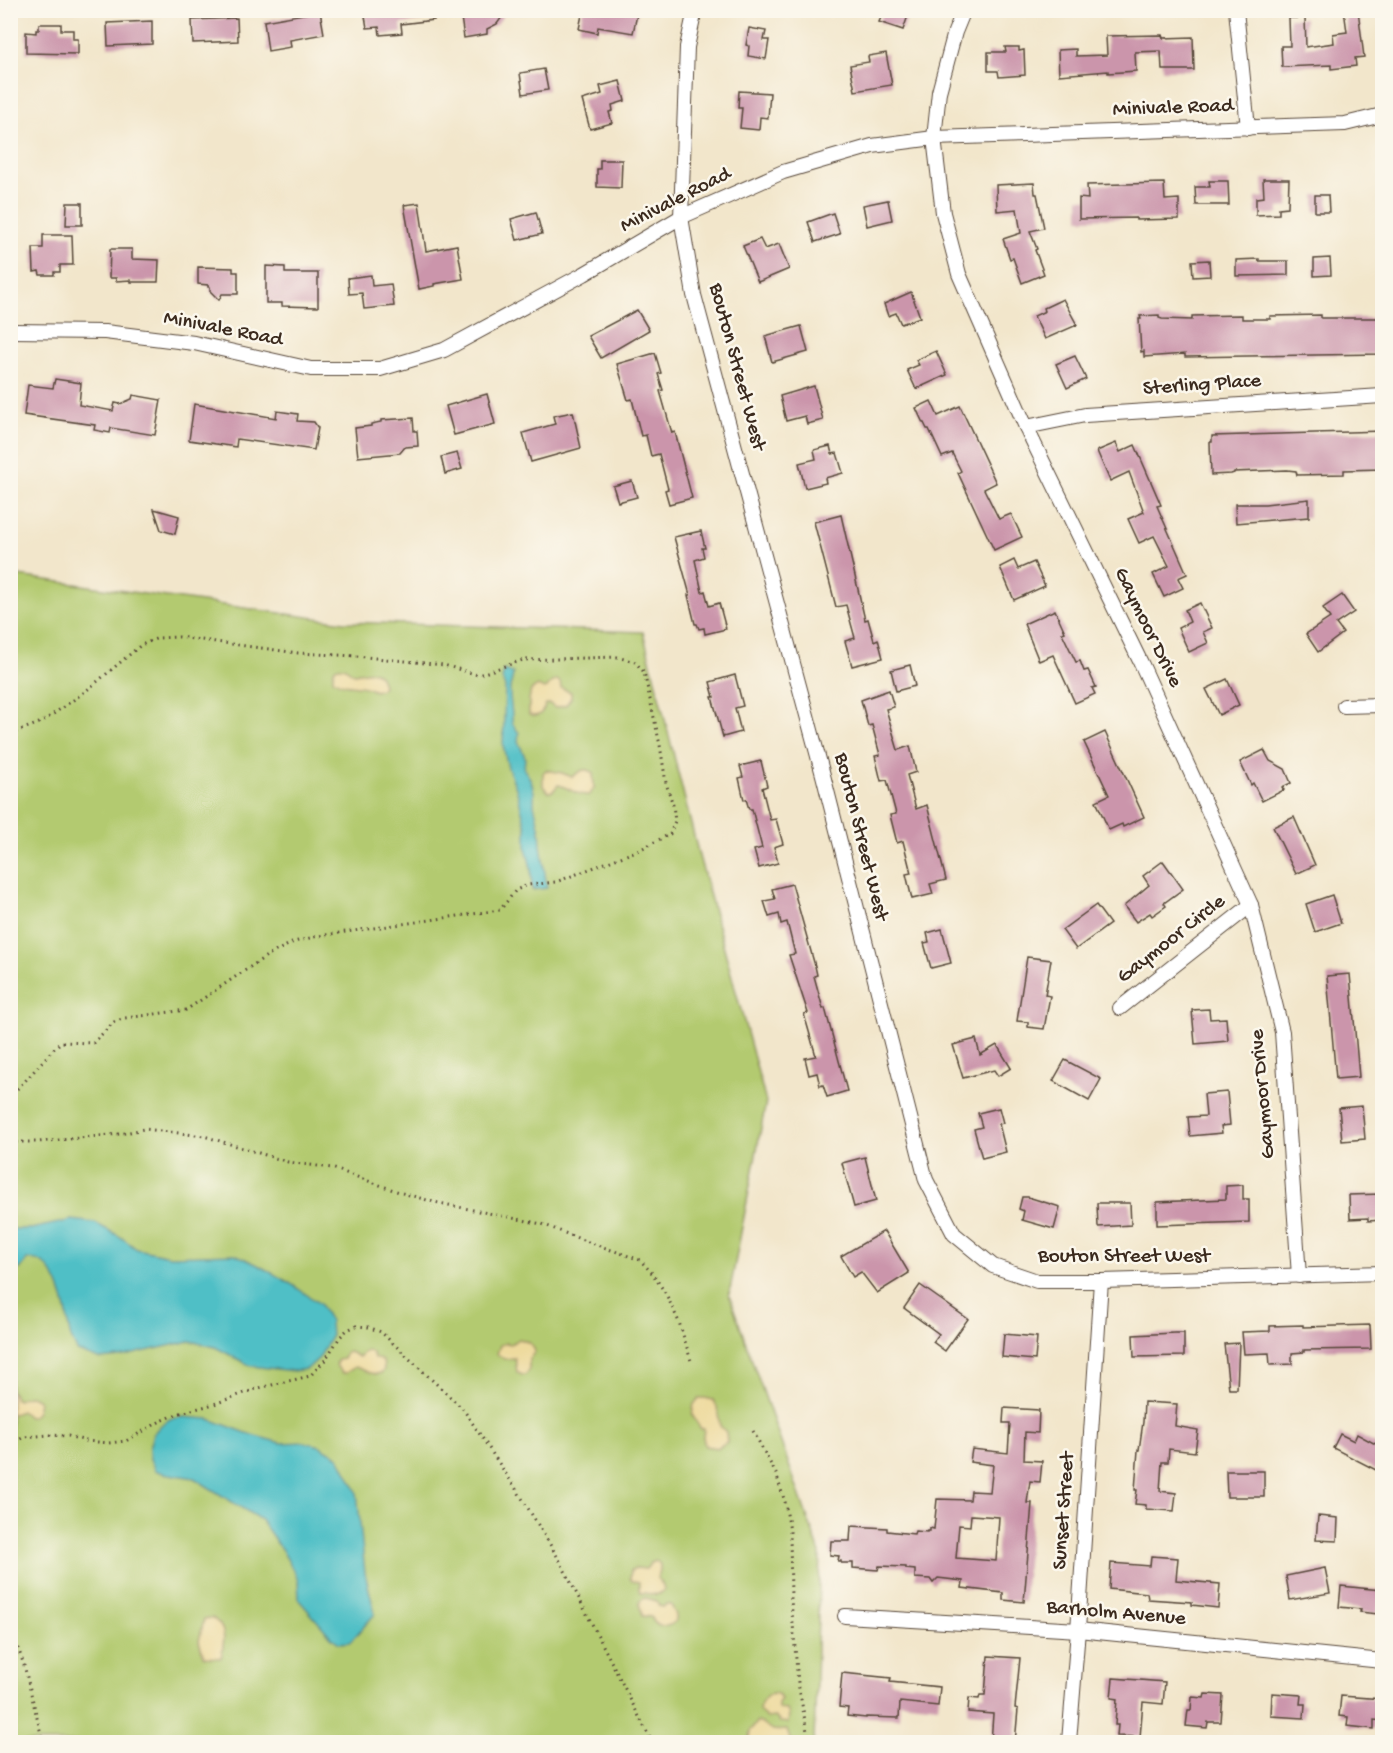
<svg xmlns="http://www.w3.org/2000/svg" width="1393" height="1753" viewBox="0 0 1393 1753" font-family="'Gochi Hand',sans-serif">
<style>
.green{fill:#b3ca6f;stroke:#777a46;stroke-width:1.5}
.sand{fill:#eeda9e;stroke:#94825e;stroke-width:1.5}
.water{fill:#50bfc6;stroke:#467472;stroke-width:1.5}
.building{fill:#cb95ab;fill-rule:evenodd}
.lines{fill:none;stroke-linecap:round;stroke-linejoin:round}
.minor-casing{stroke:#564638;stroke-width:16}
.path{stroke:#564638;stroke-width:3;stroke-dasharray:1.5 4.5;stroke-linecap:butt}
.minor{stroke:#fff;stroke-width:14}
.labels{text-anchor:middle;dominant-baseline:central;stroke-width:5;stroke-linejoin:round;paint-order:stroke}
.street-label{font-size:21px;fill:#3b2a1e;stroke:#fbf7ec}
</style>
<rect width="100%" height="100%" fill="#fbf7ec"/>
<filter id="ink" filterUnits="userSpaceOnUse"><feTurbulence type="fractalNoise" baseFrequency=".0167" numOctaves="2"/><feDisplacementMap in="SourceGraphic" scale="12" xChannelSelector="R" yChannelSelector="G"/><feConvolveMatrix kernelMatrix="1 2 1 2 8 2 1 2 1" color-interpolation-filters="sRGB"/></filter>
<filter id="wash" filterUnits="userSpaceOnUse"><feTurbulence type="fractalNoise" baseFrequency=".008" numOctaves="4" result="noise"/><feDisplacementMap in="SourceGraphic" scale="24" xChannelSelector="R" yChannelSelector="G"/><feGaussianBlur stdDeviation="1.35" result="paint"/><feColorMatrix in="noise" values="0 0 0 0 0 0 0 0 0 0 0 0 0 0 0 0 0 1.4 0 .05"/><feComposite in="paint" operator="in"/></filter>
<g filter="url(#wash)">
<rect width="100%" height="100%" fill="#f2e6cb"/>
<polygon class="green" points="11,575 344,622 643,632 699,856 766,1102 729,1295 820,1553 814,1742 11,1742"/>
<g class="sand">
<path d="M338 667H344L354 674C369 672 379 665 383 686L381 689 375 691C370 689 365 686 359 686 349 685 342 685 333 679V674L334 669Z"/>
<path d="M557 680 560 682 561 688 571 692V698L566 705 555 708 550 704H546C542 713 540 718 529 715V700L531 690 538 686 544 689 547 688 551 683Z"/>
<path d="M546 770 562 773 572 777C580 772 583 766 593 773L594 788 589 795C576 796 569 787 558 785L553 791 548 792 543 786V773Z"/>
<path d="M518 1339C526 1340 533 1344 535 1352L529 1359V1371L525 1375H522L517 1372 515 1358 504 1359 497 1354 500 1345 506 1343 511 1344Z"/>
<path d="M368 1350 373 1354 374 1358 383 1361 384 1369 382 1373C371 1376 364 1369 355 1367L346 1373H342L337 1367 336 1363 338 1360 343 1359 346 1353 350 1352 359 1357 365 1351Z"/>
<path d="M11 1391 14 1395 15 1399 18 1400C26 1395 32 1394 39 1401 38 1409 37 1417 28 1417L21 1411 11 1415Z"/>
<polygon points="699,1398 705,1398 713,1400 717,1407 720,1426 726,1432 727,1442 717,1448 705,1446 703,1437 704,1429 701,1429 692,1415 694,1404"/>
<path d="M656 1561 660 1564V1571L657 1578 663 1585 664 1590C658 1598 650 1593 641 1593L639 1590V1582L632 1581 630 1578 631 1570 636 1568 646 1569 651 1563Z"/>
<path d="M646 1598 657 1601 659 1606 663 1607 666 1604 671 1605 676 1615V1620C668 1630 657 1627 651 1617L642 1616 639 1603 642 1599Z"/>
<path d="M212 1618C228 1627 224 1642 221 1658L204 1657 199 1641 204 1619Z"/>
<path d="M773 1693 778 1694 781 1699 778 1703V1709L787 1710 789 1715 788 1723 780 1722 775 1717 767 1718 760 1712 759 1709C761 1702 766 1695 773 1693Z"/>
<path d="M757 1722C766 1723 766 1728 773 1730 778 1731 783 1730 787 1730L790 1739 789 1742H772L768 1741C764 1744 754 1744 749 1740L750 1731Z"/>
</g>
<g class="water">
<path d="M504 670 513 673C513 679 511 682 510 687 509 699 513 711 512 723L519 733 518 741 525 757 524 769 531 780 534 792V805L540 830 541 845 547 888 532 890 531 868 526 848V827L516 788 508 768 503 746 505 687 502 679Z"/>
<path d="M72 1220 95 1223 119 1236 137 1249 170 1256 235 1254 258 1265 291 1284 320 1304 330 1321 331 1337 319 1358 307 1369 293 1371 251 1366 215 1347 190 1341 120 1357 99 1359 77 1351C75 1346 73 1342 71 1338 68 1329 68 1319 66 1310 62 1292 51 1255 27 1260L20 1269 10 1271 11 1229H31Z"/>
<polygon points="184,1417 209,1419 252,1435 281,1443 305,1442 320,1446 339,1457 357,1492 365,1573 375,1614 350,1642 339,1643 331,1637 299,1600 298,1579 282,1550 261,1520 194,1478 163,1473 155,1470 150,1459 149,1448 153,1434 160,1426 170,1419"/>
</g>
<g id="blocks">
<g class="building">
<polygon points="364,10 433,10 434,20 401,24 402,33 380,35 379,27 367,28"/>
<polygon points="460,10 507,10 497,24 487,29 487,34 464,38"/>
<polygon points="583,10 638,10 633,33 598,27 597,33 579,29"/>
<polygon points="884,10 910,10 903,30 879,22"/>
<polygon points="1344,10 1358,10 1364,57 1355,58 1356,66 1331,69 1331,65 1282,67 1281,46 1290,46 1289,18 1305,18 1306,47 1334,43 1333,34 1347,32"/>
<polygon points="320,11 324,34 290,40 291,47 268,51 264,21"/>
<polygon points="237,18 238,41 193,43 192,20"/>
<polygon points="152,21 152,44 108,46 107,23"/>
<polygon points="39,24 61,24 61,30 73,30 73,39 78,39 78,54 26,53 26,32 36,33 36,30 39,30"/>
<polygon points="749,28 766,31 764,40 769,40 766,59 748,56 749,46 746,45"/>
<polygon points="1162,35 1163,38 1193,37 1194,70 1162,70 1161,51 1135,52 1136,71 1108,73 1108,71 1059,75 1058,50 1076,49 1076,56 1107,55 1106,36"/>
<polygon points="1005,47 1019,47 1019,51 1024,50 1025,75 999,77 998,71 988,71 988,52 1006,52"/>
<polygon points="886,53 892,85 855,91 850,65 869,62 868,56"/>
<polygon points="544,69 548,90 523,94 520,73"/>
<polygon points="620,81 625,101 612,105 613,111 609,112 612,123 590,129 582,100 602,94 600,86"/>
<polygon points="739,91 770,93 768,118 760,117 759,130 740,128 742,108 738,108"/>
<polygon points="600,160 622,160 621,188 597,187 597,169 600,169"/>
<polygon points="1263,179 1289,179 1288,207 1279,208 1279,214 1256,215 1256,198 1264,197"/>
<polygon points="1209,181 1228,181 1229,205 1196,205 1195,187 1210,187"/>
<polygon points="1034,183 1035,194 1037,194 1044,228 1030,231 1037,249 1035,250 1044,274 1022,283 1013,258 1010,259 1003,239 1021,233 1017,209 997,211 996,185"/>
<polygon points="1164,183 1165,200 1179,199 1179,219 1136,220 1136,218 1079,219 1079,198 1088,199 1087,185"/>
<polygon points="1315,195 1328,195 1329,212 1315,212"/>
<polygon points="888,200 892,220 867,226 863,205"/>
<polygon points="67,203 82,203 82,225 66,225"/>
<polygon points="419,203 426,251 457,245 463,279 434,284 434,286 419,289 404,205"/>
<polygon points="536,212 542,234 517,240 511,219"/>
<polygon points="833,213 840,234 815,242 808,222"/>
<polygon points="43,235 72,235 73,265 60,265 60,272 54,272 54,275 40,275 39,271 34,272 33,248 43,248"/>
<polygon points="760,239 765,249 779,244 789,269 758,282 743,246"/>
<polygon points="110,249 132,249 132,259 159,260 158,282 131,282 131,280 116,281 116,278 109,278"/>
<polygon points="1330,258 1331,275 1314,276 1314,259"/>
<polygon points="1259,259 1259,261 1288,261 1288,275 1236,276 1236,260"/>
<polygon points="1209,260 1210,276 1193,277 1192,261"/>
<polygon points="266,266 285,267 285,273 318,273 318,307 282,306 282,303 266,303"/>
<polygon points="198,267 233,268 233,272 238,272 238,294 222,294 219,300 210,291 210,287 208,287 208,285 198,284"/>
<polygon points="371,275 372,286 391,284 394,306 364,309 362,293 349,294 348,278"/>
<polygon points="911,292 920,317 901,324 896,313 888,316 884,304"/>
<polygon points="1063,299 1077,325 1045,339 1034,316 1045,311 1044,308"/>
<polygon points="637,310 649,330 601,358 588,336"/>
<polygon points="1159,315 1159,318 1162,319 1192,320 1192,316 1242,315 1242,319 1270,319 1270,316 1321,315 1321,318 1383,318 1383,354 1185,357 1185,354 1144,357 1144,351 1141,352 1139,319 1141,319 1140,316"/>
<polygon points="801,326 808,352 772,362 765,336"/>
<polygon points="936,351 947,375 916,389 907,370 919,365 916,360"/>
<polygon points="655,353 661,373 658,374 663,390 660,391 672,433 675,432 692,498 669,504 665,490 668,489 659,454 651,456 646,435 641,436 632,399 628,400 617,364"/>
<polygon points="1075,356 1086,379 1067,388 1056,364"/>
<polygon points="55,379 81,383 79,405 113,411 115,403 120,404 132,399 133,395 161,400 155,435 111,428 110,433 94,430 95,425 24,415 28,385 53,388"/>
<polygon points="814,386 823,420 807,424 805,416 786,421 780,396"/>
<polygon points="487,394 495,424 454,435 446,406"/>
<polygon points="931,401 938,416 960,406 996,483 984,489 999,519 1011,514 1022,537 994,550 958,473 961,471 952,453 942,457 929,429 927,429 924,423 923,423 916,408"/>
<polygon points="194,404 276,418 277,411 298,414 297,421 314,422 318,428 314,450 237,439 236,447 189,440"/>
<polygon points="573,412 581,448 531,462 523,433 555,424 553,416"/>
<polygon points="413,418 414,431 417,431 418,446 405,447 400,453 358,457 355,428 371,426 371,424 381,422 381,420"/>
<polygon points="1383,431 1383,469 1344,470 1344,474 1297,475 1296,471 1287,470 1234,472 1234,473 1231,474 1211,475 1210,442 1212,442 1212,436"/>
<polygon points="1116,443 1120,452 1135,445 1161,505 1157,506 1187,574 1178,578 1183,588 1164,597 1153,574 1169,566 1154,536 1139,543 1128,519 1144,512 1129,472 1110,481 1097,451"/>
<polygon points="830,446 832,454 837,453 843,473 825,478 826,483 805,488 799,463 816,459 814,450"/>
<polygon points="457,453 462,469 445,474 441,457"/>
<polygon points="632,481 637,497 618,502 613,486"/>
<polygon points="1309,499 1309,517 1236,523 1235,504 1265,504"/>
<polygon points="154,509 179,516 175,534 161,530"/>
<polygon points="841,515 865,620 868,619 874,641 878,639 883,658 852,666 845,641 855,638 846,605 836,607 814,522"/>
<polygon points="701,531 705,548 702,548 704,557 695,560 702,592 705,591 709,606 719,603 726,629 705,634 704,628 699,629 697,624 695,624 688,595 690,595 674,537"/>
<polygon points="1014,560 1018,569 1034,562 1045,586 1014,600 1000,567"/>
<polygon points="1342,595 1354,612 1336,624 1343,633 1318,652 1306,634 1330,618 1323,608"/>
<polygon points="1200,603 1212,628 1203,632 1208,643 1189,652 1178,628 1190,622 1185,610"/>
<polygon points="1055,610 1065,632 1062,633 1076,662 1080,661 1084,671 1088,670 1096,687 1092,688 1095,694 1075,703 1053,655 1039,661 1024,624"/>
<polygon points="910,665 915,686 896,691 891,670"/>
<polygon points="735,675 743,706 735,708 741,732 723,737 712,697 714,697 710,682"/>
<polygon points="1227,679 1239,705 1219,715 1206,689"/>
<polygon points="889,690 894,707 886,709 895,740 898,750 910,746 916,772 907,775 916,809 927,805 946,880 930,884 933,894 912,899 906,874 911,873 903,841 897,843 890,815 896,814 887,780 881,781 875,756 880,755 872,725 868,726 861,700"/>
<polygon points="1105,732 1144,817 1123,827 1122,824 1109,830 1096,801 1109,795 1084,742"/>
<polygon points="1264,750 1270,761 1285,769 1291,783 1282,787 1284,790 1262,801 1253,783 1251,785 1240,762"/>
<polygon points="761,761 767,786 762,788 770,820 776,819 783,844 774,847 778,863 759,868 754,850 762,848 752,809 749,809 746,799 744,800 739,778 743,777 740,766"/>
<polygon points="1294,817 1315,865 1296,874 1273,827"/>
<polygon points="1163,861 1183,889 1164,903 1166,906 1152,916 1150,913 1136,922 1124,906 1149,885 1143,876"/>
<polygon points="792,884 815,966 817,975 814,976 823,1009 825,1008 847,1091 827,1097 823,1085 820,1086 817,1073 809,1075 805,1058 816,1056 804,1014 808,1013 789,955 795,954 787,922 781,924 779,914 769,917 764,901 775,899 772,889"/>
<polygon points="1332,895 1341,923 1315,932 1306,904"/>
<polygon points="1096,905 1110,924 1076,949 1062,930"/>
<polygon points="942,929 951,963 931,968 924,943 929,942 927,933"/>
<polygon points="1027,957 1051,960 1045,995 1050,996 1044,1029 1028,1027 1028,1022 1017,1021"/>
<polygon points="1350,974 1359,1077 1336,1079 1327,976"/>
<polygon points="1209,1009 1210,1019 1226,1018 1228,1041 1195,1044 1192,1010"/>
<polygon points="976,1039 980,1055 997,1045 1011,1068 998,1076 994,1070 963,1078 953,1045"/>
<polygon points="1065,1060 1101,1079 1089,1101 1053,1081"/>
<polygon points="1227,1092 1230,1125 1221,1126 1222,1133 1190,1136 1188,1117 1206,1116 1204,1094"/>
<polygon points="1362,1106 1365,1139 1342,1141 1339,1108"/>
<polygon points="999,1108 1003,1123 999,1124 1006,1152 982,1158 974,1129 982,1127 978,1113"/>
<polygon points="865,1157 876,1201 854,1207 842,1163"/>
<polygon points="1243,1185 1243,1199 1249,1199 1249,1222 1157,1225 1157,1202 1226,1199 1226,1186"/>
<polygon points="1382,1194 1383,1220 1368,1221 1368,1218 1350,1219 1349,1195"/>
<polygon points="1022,1197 1028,1197 1060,1207 1054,1229 1022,1220 1024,1211 1019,1209"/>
<polygon points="1097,1203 1130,1203 1131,1225 1098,1227"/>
<polygon points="884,1231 909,1273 877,1293 861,1272 853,1277 841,1256"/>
<polygon points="920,1285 968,1319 945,1351 933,1342 939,1334 904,1308"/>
<polygon points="1303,1325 1303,1327 1370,1325 1371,1349 1304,1350 1304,1352 1292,1353 1292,1364 1270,1365 1269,1353 1244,1354 1242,1332 1270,1331 1270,1326"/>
<polygon points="1175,1333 1184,1333 1184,1356 1134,1357 1133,1335"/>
<polygon points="1004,1334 1037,1337 1035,1360 1002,1357"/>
<polygon points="1239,1343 1237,1389 1229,1389 1224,1344"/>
<polygon points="1144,1402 1177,1404 1175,1426 1198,1430 1195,1452 1169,1449 1168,1462 1162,1462 1160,1491 1176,1493 1174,1511 1146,1509 1146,1505 1135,1504 1137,1490 1135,1490 1138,1450 1139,1450 1143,1422"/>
<path d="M1004 1408 1039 1410 1038 1433 1025 1432 1024 1460 1042 1461 1040 1482 1030 1481 1027 1503H1032L1024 1602 1003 1600V1593L962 1588 963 1581 938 1578 933 1583 930 1579 915 1578V1570L906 1569V1567L879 1566 878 1570 853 1568V1563H841V1561H838L839 1556 830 1555 831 1541H850L851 1526 887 1528V1531L914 1534 915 1531 927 1532V1531H930V1528L934 1529 937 1499 970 1500 971 1491 990 1492 993 1465 970 1462 972 1449 1008 1453 1010 1423H1003ZM971 1515 999 1517 996 1561 956 1558 959 1525 970 1526Z"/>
<polygon points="1340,1434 1354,1441 1357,1434 1383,1448 1383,1458 1376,1470 1333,1448"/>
<polygon points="1226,1471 1264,1471 1264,1497 1227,1497"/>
<polygon points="1318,1516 1338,1518 1337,1541 1316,1540"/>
<polygon points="1151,1556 1178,1558 1176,1580 1220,1584 1218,1608 1192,1605 1192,1602 1148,1599 1147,1593 1109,1589 1111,1563 1150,1566"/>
<polygon points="1325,1568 1330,1593 1290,1600 1286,1576"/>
<polygon points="1341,1586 1381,1590 1378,1614 1360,1612 1361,1609 1339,1607"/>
<polygon points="988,1656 1020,1658 1015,1708 1018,1709 1015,1743 991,1743 993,1714 968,1712 969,1698 979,1699 980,1695 985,1695"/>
<polygon points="842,1673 891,1678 890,1682 940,1687 938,1706 900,1702 899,1718 866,1717 866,1718 847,1716 848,1708 839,1707"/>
<polygon points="1113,1678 1165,1682 1163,1704 1143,1702 1140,1737 1117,1736 1118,1725 1115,1725 1117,1699 1111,1698"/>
<polygon points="1272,1693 1301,1695 1300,1704 1305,1704 1304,1718 1271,1716"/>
<polygon points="1205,1694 1223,1695 1221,1722 1208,1722 1207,1728 1186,1726 1188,1710 1191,1710 1192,1697 1204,1698"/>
<polygon points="1341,1696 1383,1699 1383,1721 1374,1720 1374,1729 1347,1726 1348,1717 1339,1716"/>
</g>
</g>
</g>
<g filter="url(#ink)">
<use href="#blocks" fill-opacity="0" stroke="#564638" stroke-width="1.5"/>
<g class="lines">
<defs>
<g id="minor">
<polyline points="695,10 687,47 681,217 694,295 823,775 926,1180 954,1234 993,1266 1037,1281 1101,1281 1382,1273"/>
<polyline points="964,10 955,32 939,92 934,138 943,213 959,274 1026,427 1142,665 1251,905 1282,1032 1299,1276"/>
<polyline points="1236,10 1248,128"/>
<polyline points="10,331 105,332 194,343 311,369 380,369 444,350 584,274 681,217 783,172 872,146 934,138 1345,124 1382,115"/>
<polyline points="1026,427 1085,415 1382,396"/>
<polyline points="1344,706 1382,705"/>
<polyline points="1120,1008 1251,905"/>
<polyline points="845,1616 1078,1630 1382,1661"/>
<polyline points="1069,1742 1078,1630 1101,1281"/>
</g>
</defs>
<use href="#minor" class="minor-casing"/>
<g class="path">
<path d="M10 734 42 722 86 691 141 645 158 638 179 637 298 653 356 656 444 665 478 675 523 660 617 657 635 662 644 672 660 745 666 783 673 805 675 821 670 834 639 850 556 882 528 885 516 890 500 910 318 936 294 942 268 955 186 1010 125 1018 114 1022 93 1043 61 1042C43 1058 30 1079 10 1095"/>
<polyline points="10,1142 38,1142 120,1134 144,1129 204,1136 288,1162 332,1168 402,1193 434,1202 542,1224 580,1239 640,1260 652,1273 666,1294 679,1322 692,1364"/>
<polyline points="753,1431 776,1474 785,1502 790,1531 791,1600 798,1683 809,1742"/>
<polyline points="10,1445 24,1437 49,1435 68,1436 86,1441 109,1443 126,1441 159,1422 177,1414 214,1404 259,1388 310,1376 325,1360 340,1337 347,1330 356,1326 368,1327 381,1332 463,1409 520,1495 560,1561 652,1742"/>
<polyline points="10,1625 24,1665 43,1742"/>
</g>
<use href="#minor" class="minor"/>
</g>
</g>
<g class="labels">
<g class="street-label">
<text transform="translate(1173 109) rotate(-2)">Minivale Road</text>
<text transform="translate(676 201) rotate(-27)">Minivale Road</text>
<text transform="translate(223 330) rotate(11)">Minivale Road</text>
<text transform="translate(736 367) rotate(75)">Bouton Street West</text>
<text transform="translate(1202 386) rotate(-4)">Sterling Place</text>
<text transform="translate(1147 628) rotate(64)">Gaymoor Drive</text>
<text transform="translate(860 837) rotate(76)">Bouton Street West</text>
<text transform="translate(1172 940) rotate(-38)">Gaymoor Circle</text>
<text transform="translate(1264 1094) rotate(-95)">Gaymoor Drive</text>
<text x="1124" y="1257">Bouton Street West</text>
<text transform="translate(1065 1511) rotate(-86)">Sunset Street</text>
<text transform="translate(1116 1614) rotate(5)">Barholm Avenue</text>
</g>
</g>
<rect width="1393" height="1753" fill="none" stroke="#fbf7ec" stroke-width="36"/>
</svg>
